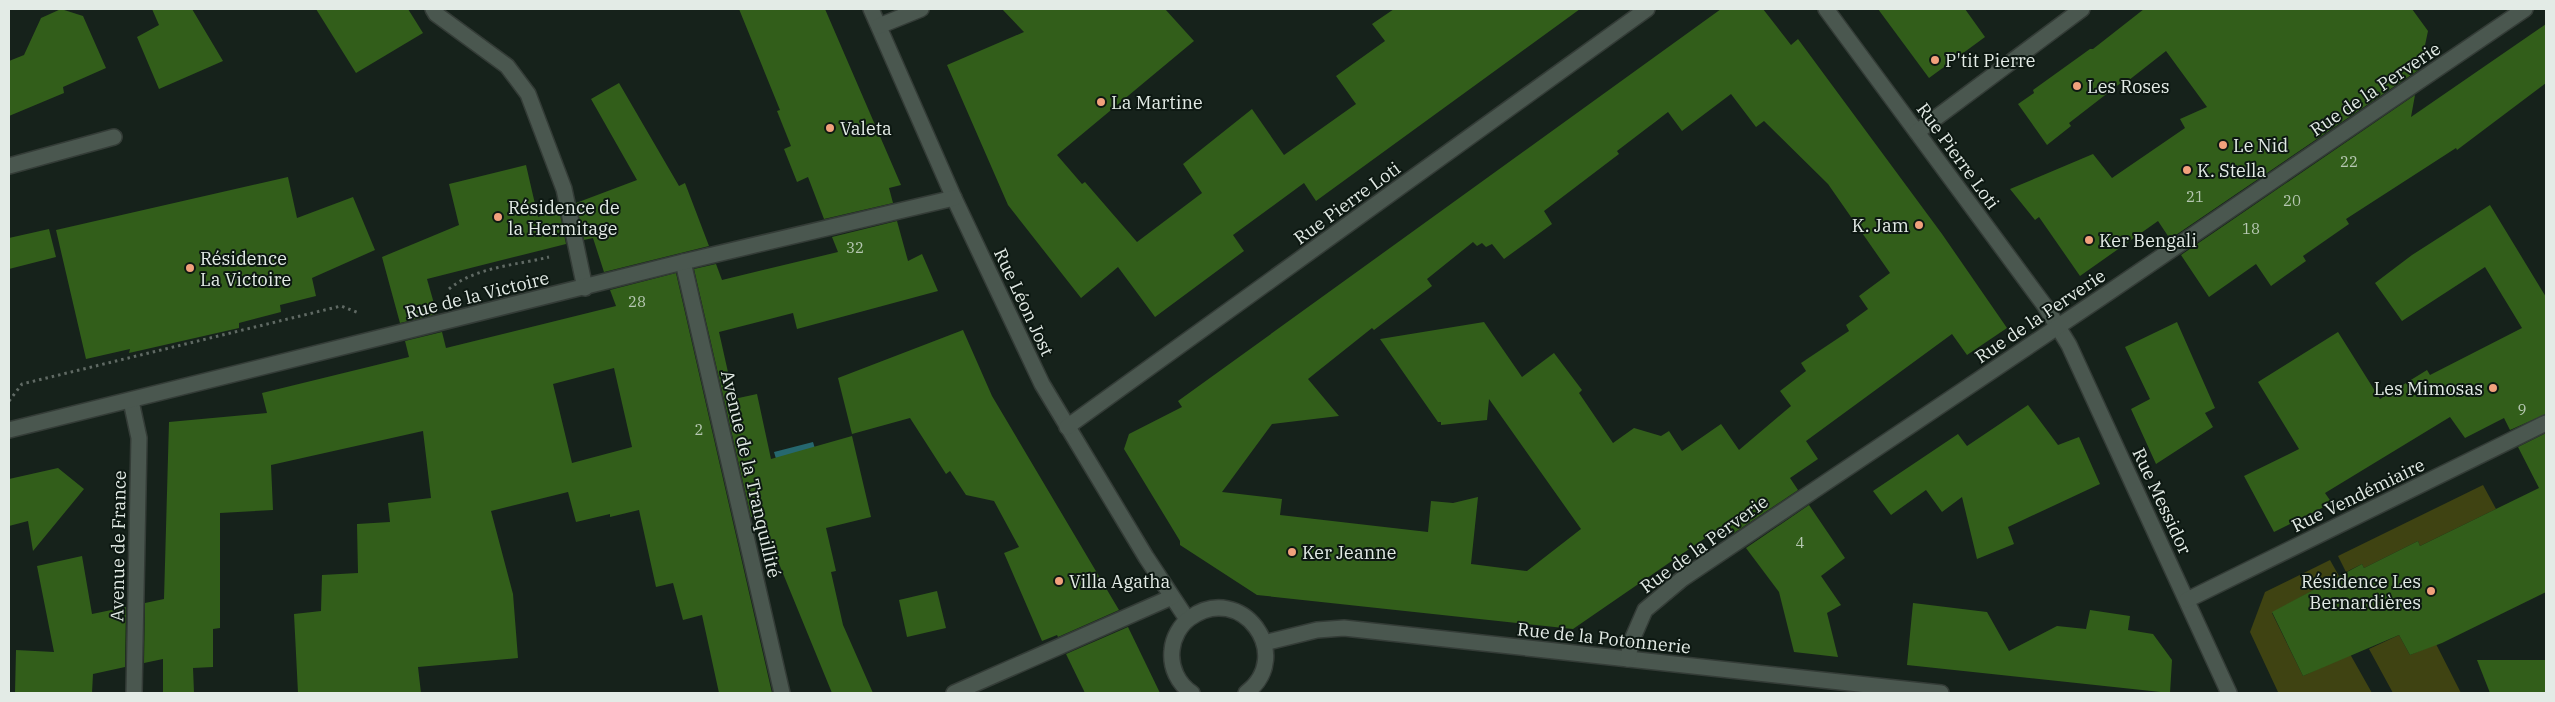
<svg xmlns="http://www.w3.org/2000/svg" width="2555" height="702" viewBox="0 0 2555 702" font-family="'IBM Plex Serif',serif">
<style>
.green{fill:#3f4312}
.water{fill:#26686f}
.building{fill:#325e1a;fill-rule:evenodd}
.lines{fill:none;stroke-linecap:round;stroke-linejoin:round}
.lane-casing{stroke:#343c37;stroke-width:18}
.street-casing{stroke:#343c37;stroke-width:18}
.path{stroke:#606a64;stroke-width:3;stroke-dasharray:2.5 4;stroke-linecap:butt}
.lane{stroke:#4a574f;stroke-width:15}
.street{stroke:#4a574f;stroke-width:15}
.poi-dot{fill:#f1a17c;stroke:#0d1812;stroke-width:2}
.labels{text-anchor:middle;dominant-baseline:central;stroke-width:4;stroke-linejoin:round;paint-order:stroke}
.number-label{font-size:15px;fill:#b7c8b3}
.poi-label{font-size:18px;fill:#e3ebe6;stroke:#0d1812;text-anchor:start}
.street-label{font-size:18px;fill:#e3ebe6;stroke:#0d1812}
</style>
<rect width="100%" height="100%" fill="#16221b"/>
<g class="green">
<polygon points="2483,485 2496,509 2420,546 2418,541 2364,568 2362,564 2346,572 2338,556"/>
<polygon points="2330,560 2339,576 2272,613 2303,676 2350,654 2372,693 2278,692 2250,632 2265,592"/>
<polygon points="2399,635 2410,655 2436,644 2461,693 2393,693 2369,649"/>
</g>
<polygon class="water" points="813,442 819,462 780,472 774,452"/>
<g class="building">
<polygon points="61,9 83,16 106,68 63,87 64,93 9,116 9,61 24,55 41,18"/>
<polygon points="152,9 192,9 223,61 159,89 137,37 159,25"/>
<polygon points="316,9 408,9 423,33 356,73"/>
<polygon points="739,9 825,9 901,185 889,188 893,203 824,219 808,177 797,182 784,149 791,146 777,111 780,110"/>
<polygon points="1002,9 1165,9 1194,41 1057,155 1082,184 1085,182 1137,242 1202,193 1183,164 1252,109 1284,155 1356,104 1336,76 1385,41 1372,24 1394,9 1580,9 1316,201 1304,183 1233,235 1244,251 1155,317 1118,267 1081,298 1008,205 947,65 1024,32"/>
<path d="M1721 9H1763L1791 45 1798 39 1942 234 2007 328 1967 355 1952 334 1806 441 1818 459 1790 478 1798 490 1734 533 1727 523 1573 629 1257 595 1180 545V541L1124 449 1129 434 1182 407 1178 401ZM1731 94 1756 127 1764 121 1828 184 1890 273 1859 296 1868 309 1846 325 1849 331 1801 363 1806 371 1780 391 1791 406 1739 450 1721 424 1682 451 1669 431 1661 436 1634 428 1613 443 1579 393 1582 390 1554 353 1522 377 1484 322 1380 339 1438 422H1441V425L1487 420 1489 399 1581 529 1527 571 1471 564 1478 497 1453 503 1431 501 1428 532 1280 515 1282 499 1222 492 1272 424 1339 416 1308 379 1372 328 1374 330 1432 286 1427 279 1473 242 1477 246 1482 243 1486 247 1492 244 1504 259 1552 224 1544 211 1619 154 1617 151 1668 112 1682 131Z"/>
<polygon points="1878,9 1965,9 1985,37 1929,78"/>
<polygon points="2144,9 2412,9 2428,31 2420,69 2170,239 2158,221 2080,276 2039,217 2035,220 2010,189 2093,154 2112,178 2185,128 2180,119 2207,107 2166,51 2124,84 2122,82 2069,123 2071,126 2047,145 2018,104 2034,93 2033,90 2090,49 2093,49"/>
<polygon points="2546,24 2546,83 2457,150 2456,148 2346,219 2349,224 2303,256 2306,261 2271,286 2256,264 2209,297 2181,255 2415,95 2411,117"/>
<polygon points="619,83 679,186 685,183 709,246 604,272 593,238 584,240 576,203 637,180 591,99"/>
<polygon points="526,165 538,217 559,209 566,244 427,279 437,314 400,323 382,257 459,225 449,184"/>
<polygon points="288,177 297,218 353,197 375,250 312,278 316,296 280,305 281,312 239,323 239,328 129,353 130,349 86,359 56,230"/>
<polygon points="2490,205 2546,297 2546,414 2510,430 2504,418 2465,438 2450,417 2325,493 2332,503 2274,532 2244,476 2299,449 2258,382 2338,332 2380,399 2427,370 2430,375 2522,328 2485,267 2402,321 2375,283 2412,255"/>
<polygon points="897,221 908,261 922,254 938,291 797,329 793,313 719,332 734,399 757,394 771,459 852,436 871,517 826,528 836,571 831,572 843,625 873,693 832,693 759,515 751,517 694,269 716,264 722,280 838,252 832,237"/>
<polygon points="49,229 56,257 9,269 9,238"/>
<path d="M676 273 772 693H719L702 615 683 620 673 583 656 587 639 510 610 517V514L576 522 568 492 491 511 513 594 518 658 418 667 421 693H298L294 614 321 611 322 575 358 573 357 524 390 522 388 503 431 498 423 431 271 465 273 510 220 513V628L213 629V667L193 668 194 693H163V659L144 663 145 603 164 599 169 422 267 413 262 393 409 357 405 341 442 332 446 348 616 306 610 290ZM614 368 632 447 572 463 553 384Z"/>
<polygon points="2177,322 2215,408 2205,413 2213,427 2156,464 2131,409 2150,399 2125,347"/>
<polygon points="963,330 992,396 1119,610 1058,637 1057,635 1042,641 1004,553 1019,547 994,501 966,495 950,471 946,474 910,418 852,434 838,378"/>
<polygon points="2028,405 2058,445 2079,437 2100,484 2008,527 2014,544 1977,559 1962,497 1942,512 1926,490 1891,515 1873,491 1958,434 1967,446"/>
<polygon points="2546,433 2546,592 2442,643 2410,655 2399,635 2303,676 2272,612 2362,564 2364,568 2418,541 2420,546 2539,488 2518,447"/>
<polygon points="58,468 84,489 33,551 28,521 9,526 9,479"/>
<polygon points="1809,505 1845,558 1821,576 1841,605 1827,613 1838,657 1794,652 1779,592 1746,548"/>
<polygon points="82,556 92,614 126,607 125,667 93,674 92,693 15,693 16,650 54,652 37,566"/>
<polygon points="937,591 946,628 907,637 899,600"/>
<polygon points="1913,603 1987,612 2009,651 2057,626 2086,629 2090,610 2130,616 2128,630 2153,634 2172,660 2170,693 1907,665"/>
<polygon points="1128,627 1160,693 1085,693 1066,654"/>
<polygon points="2477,660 2546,660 2546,693 2490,693"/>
</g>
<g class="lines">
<defs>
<polyline id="lane" points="433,9 436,14 507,66 528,94 564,189 585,288"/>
<g id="street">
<polyline points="871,9 954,198 1042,384 1146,557 1187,619"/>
<polyline points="1826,9 2045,306 2069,345 2229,693"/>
<polyline points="879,26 921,9"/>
<polyline points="1917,132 2082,9"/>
<polyline points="9,166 114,137"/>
<polyline points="683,262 782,693"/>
<polyline points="131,401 139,438 134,693"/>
<polyline points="1067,427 1647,9"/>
<polyline points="9,430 683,262 954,198"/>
<polyline points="2187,600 2546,423"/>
<polyline points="1264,643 1317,630 1344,628 1941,693"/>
<polyline points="1628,659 1631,642 1645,610 1682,579 2102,297 2525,9"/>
<polyline points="954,693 1172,597"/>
<path d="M1192 693C1178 684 1170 667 1172 650 1173 638 1180 625 1190 618 1241 581 1296 655 1246 693"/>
</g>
</defs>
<use href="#lane" class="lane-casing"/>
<use href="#street" class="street-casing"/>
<g class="path">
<path d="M449 289C475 267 517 265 549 257"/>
<polyline points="9,401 22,384 341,306 359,313"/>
</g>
<use href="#lane" class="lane"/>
<use href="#street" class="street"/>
</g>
<g class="poi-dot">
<circle cx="1935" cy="60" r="5"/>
<circle cx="2077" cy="86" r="5"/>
<circle cx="1101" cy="102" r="5"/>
<circle cx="830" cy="128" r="5"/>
<circle cx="2223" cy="145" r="5"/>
<circle cx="2187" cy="170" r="5"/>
<circle cx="498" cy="217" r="5"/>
<circle cx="1919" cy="225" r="5"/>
<circle cx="2089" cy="240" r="5"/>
<circle cx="190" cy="268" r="5"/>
<circle cx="2493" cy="388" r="5"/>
<circle cx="1292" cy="552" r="5"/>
<circle cx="1059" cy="581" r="5"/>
<circle cx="2431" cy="591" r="5"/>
</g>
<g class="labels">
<g class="number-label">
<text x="2349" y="161">22</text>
<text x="2195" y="196">21</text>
<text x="2292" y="200">20</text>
<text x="2251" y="228">18</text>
<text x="855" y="247">32</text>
<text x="637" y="301">28</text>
<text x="2522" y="409">9</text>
<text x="699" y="429">2</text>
<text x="1800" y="542">4</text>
</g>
<g class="poi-label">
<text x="1945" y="60">P'tit Pierre</text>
<text x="2087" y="86">Les Roses</text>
<text x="1111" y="102">La Martine</text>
<text x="840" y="128">Valeta</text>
<text x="2233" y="145">Le Nid</text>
<text x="2197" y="170">K. Stella</text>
<text x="508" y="207">Résidence de<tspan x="508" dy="21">la Hermitage</tspan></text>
<text x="1909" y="225" text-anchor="end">K. Jam</text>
<text x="2099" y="240">Ker Bengali</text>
<text x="200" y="258">Résidence<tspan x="200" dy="21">La Victoire</tspan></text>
<text x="2483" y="388" text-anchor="end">Les Mimosas</text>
<text x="1302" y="552">Ker Jeanne</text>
<text x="1069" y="581">Villa Agatha</text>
<text x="2421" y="581" text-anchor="end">Résidence Les<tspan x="2421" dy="21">Bernardières</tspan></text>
</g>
<g class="street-label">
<text transform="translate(2375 89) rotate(-34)">Rue de la Perverie</text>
<text transform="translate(1958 156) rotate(54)">Rue Pierre Loti</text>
<text transform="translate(1347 203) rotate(-36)">Rue Pierre Loti</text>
<text transform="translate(477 295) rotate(-14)">Rue de la Victoire</text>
<text transform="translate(1024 302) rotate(65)">Rue Léon Jost</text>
<text transform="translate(2040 316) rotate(-34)">Rue de la Perverie</text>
<text transform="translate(751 474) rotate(77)">Avenue de la Tranquillité</text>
<text transform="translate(2358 495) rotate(-26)">Rue Vendémiaire</text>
<text transform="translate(2162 501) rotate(65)">Rue Messidor</text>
<text transform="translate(1704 544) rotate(-36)">Rue de la Perverie</text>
<text transform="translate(118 546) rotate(-89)">Avenue de France</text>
<text transform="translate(1604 638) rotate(6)">Rue de la Potonnerie</text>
</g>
</g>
<rect width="2555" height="702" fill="none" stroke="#e3ebe6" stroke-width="20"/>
</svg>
